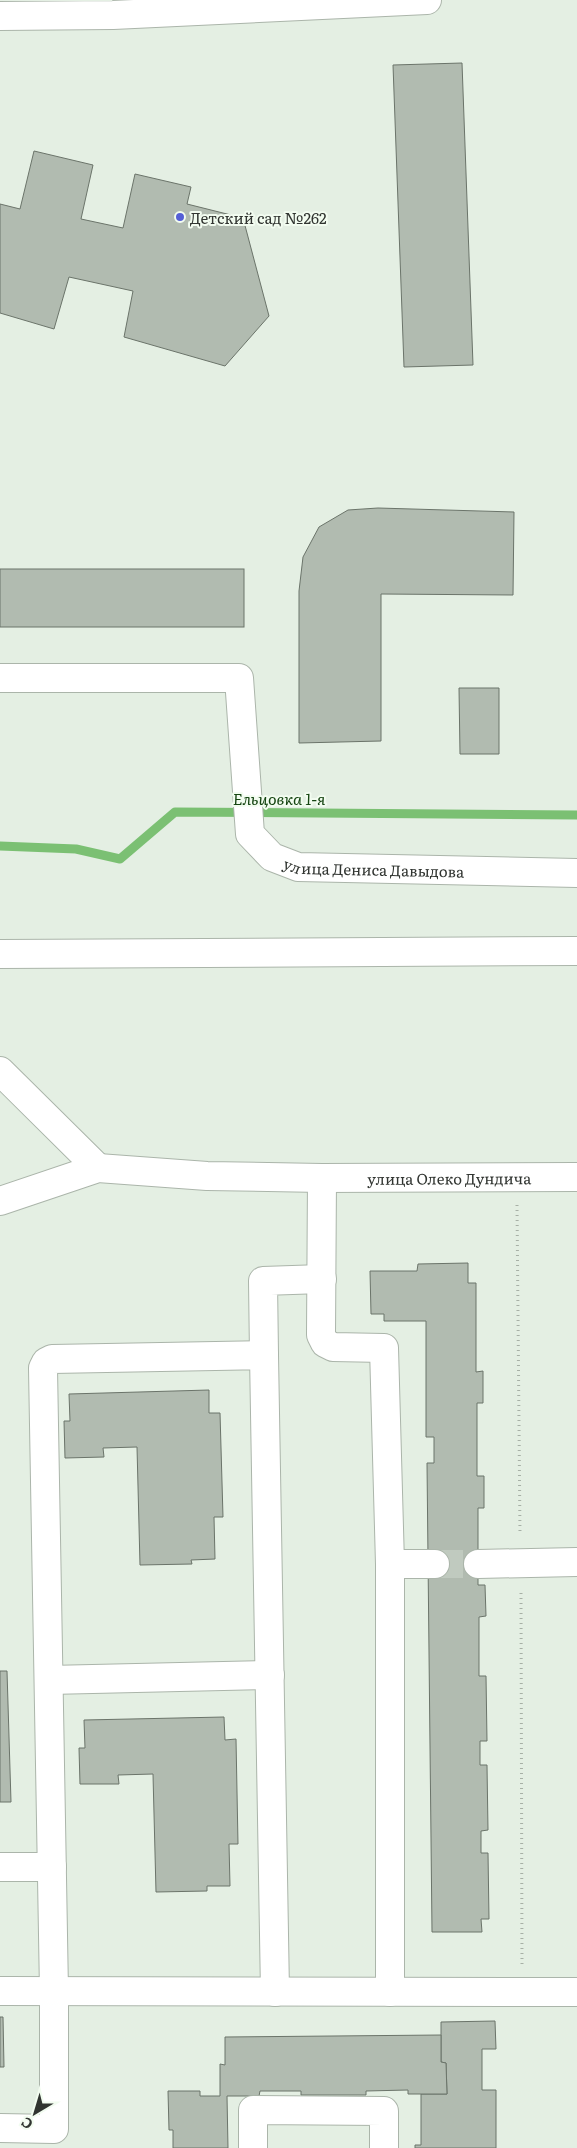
<svg xmlns="http://www.w3.org/2000/svg" width="577" height="2148" viewBox="0 0 577 2148" font-family="Literata,serif">
<style>
.lines{fill:none;stroke-linecap:round;stroke-linejoin:round}
.stream{stroke:#7bc073;stroke-width:9}
.building{fill:#b1bbb0;stroke:#6b746a}
.minor-tunnel{stroke:#c0cabf;stroke-width:28;stroke-dasharray:28 14;stroke-linecap:butt}
.minor-casing{stroke:#abb5aa;stroke-width:30}
.path{stroke:#a7b0a6;stroke-width:3;stroke-dasharray:1 4;stroke-linecap:butt}
.minor{stroke:#fff;stroke-width:28}
.poi-dot{fill:#555fd6;stroke:#f2fcf0;stroke-width:2}
.labels{text-anchor:middle;dominant-baseline:central;stroke-width:4;stroke-linejoin:round;paint-order:stroke}
.poi-label{font-size:15px;fill:#303430;stroke:#f2fcf0;text-anchor:start}
.street-label{font-size:15px;fill:#303430;stroke:#f2fcf0}
.water-label{font-size:16px;font-style:italic;fill:#164512;stroke:#f2fcf0}
</style>
<rect width="100%" height="100%" fill="#e4efe3"/>
<g class="lines">
<polyline class="stream" points="0,846 76,849 120,859 175,812 577,815"/>
</g>
<g class="building">
<polygon points="462,63 473,365 404,367 393,65"/>
<polygon points="34,151 93,165 81,219 123,228 135,174 191,187 187,204 243,218 269,316 225,366 124,337 133,291 69,277 54,329 0,313 0,204 20,209"/>
<polygon points="378,508 514,512 513,595 381,594 381,741 299,743 299,591 303,557 319,527 348,510"/>
<rect x="0" y="569" width="244" height="58"/>
<polygon points="459,688 499,688 499,754 460,754"/>
<polygon points="468,1263 468,1283 476,1283 476,1372 483,1371 483,1403 477,1403 477,1476 484,1476 484,1508 478,1508 478,1585 485,1585 486,1616 479,1617 479,1676 486,1676 487,1741 480,1741 480,1765 487,1765 488,1830 481,1831 481,1853 488,1853 489,1919 481,1919 482,1932 432,1932 427,1463 434,1463 434,1437 426,1437 426,1321 384,1321 384,1314 371,1314 370,1271 417,1271 418,1264"/>
<polygon points="209,1390 209,1413 220,1413 223,1517 214,1517 215,1559 191,1560 192,1564 140,1565 137,1447 103,1448 104,1457 65,1458 64,1421 70,1421 69,1394"/>
<polygon points="0,1671 7,1671 11,1802 0,1802"/>
<polygon points="224,1717 225,1740 236,1739 238,1844 229,1844 230,1886 207,1886 207,1891 156,1892 153,1774 118,1775 119,1784 80,1784 79,1748 85,1748 84,1720"/>
<polygon points="0,2017 3,2017 4,2067 0,2067"/>
<polygon points="495,2021 496,2049 482,2049 482,2090 496,2090 496,2148 415,2148 415,2145 421,2145 421,2094 447,2094 446,2063 441,2062 441,2022"/>
<polygon points="441,2035 441,2062 446,2063 447,2094 408,2094 408,2090 366,2091 366,2095 301,2095 301,2091 260,2091 259,2096 227,2096 228,2148 173,2148 173,2130 169,2130 168,2091 200,2091 200,2096 220,2096 220,2064 225,2065 225,2037"/>
</g>
<g class="lines">
<polyline class="minor-tunnel" points="435,1564 478,1564"/>
<defs>
<g id="minor">
<polyline points="0,16 113,15 427,0"/>
<path id="s1" d="M0 678H239L250 834 272 857 298 867 577 873"/>
<polyline points="0,954 577,951"/>
<polyline points="0,1071 98,1168"/>
<polyline points="322,1178 321,1335 325,1343 333,1347 384,1348 390,1564 435,1564"/>
<path id="s2" d="M0 1201 98 1168 207 1176 322 1178 577 1177"/>
<polyline points="264,1355 263,1281 322,1279"/>
<polyline points="478,1564 577,1562"/>
<polyline points="49,1680 270,1675"/>
<polyline points="0,1867 52,1867"/>
<polyline points="0,1991 577,1992"/>
<polyline points="390,1992 390,1564"/>
<polyline points="0,2128 54,2129 54,1991 43,1368 46,1362 52,1359 264,1355 275,1992"/>
<polyline points="253,2148 253,2110 384,2111 384,2148"/>
</g>
</defs>
<use href="#minor" class="minor-casing"/>
<g class="path">
<polyline points="517,1205 520,1534"/>
<polyline points="521,1593 522,1964"/>
</g>
<use href="#minor" class="minor"/>
</g>
<circle class="poi-dot" cx="180" cy="217" r="5"/>
<g class="labels">
<g class="poi-label">
<text x="190" y="217">Детский сад №262</text>
</g>
<g class="street-label">
<text stroke="none"><textPath href="#s1" startOffset="531">улица Дениса Давыдова</textPath></text>
<text stroke="none"><textPath href="#s2" startOffset="455">улица Олеко Дундича</textPath></text>
</g>
<g class="water-label">
<text x="279" y="798">Ельцовка 1-я</text>
</g>
</g>
<g transform="translate(35 2113) rotate(218)" stroke="#f2fcf0" stroke-width="4" paint-order="stroke">
<path d="M0-4L9 19L0 12L-9 19Z" fill="#303430"/>
<text y="-8" font-size="14" font-weight="bold" text-anchor="middle" fill="#303430">С</text>
</g>
</svg>
